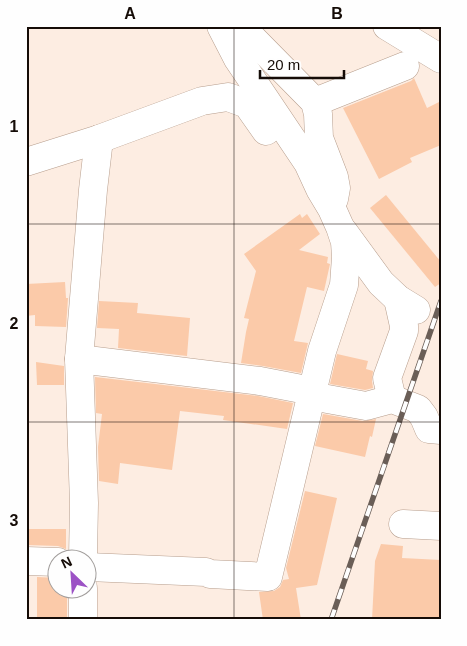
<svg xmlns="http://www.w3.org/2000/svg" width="467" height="646" viewBox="0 0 467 646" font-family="Arial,sans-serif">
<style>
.building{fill:#fbcaa9}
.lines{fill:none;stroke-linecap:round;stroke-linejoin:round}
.minor-casing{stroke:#b79e8d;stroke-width:29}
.tertiary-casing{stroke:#b79e8d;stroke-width:29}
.minor{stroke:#fff;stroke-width:28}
.tertiary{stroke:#fff;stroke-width:28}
.rail-casing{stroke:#6a5e57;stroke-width:5.5}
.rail{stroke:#fefefe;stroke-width:4;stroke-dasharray:11;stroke-linecap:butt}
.grid{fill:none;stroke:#150c07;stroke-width:1;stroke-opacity:0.55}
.neatline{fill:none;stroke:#150c07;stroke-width:2}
.grid-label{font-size:16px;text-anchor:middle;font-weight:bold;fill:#150c07}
</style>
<rect width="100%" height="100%" fill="#fdede2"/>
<g class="building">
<polygon points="414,78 427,108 441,101 441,145 410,158 412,162 379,179 343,108 411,81"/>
<polygon points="386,195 441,262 441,283 435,287 370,208"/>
<polygon points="300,214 302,218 307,214 320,234 299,250 328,257 327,263 330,264 324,291 307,287 294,341 308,343 301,373 263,366 241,363 246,332 249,319 244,318 256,271 244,254"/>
<polygon points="65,282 66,298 68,298 66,327 35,326 35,315 26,316 26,284"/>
<polygon points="99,301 138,303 137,313 190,318 187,356 118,348 119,329 97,328"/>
<polygon points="337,354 368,361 366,369 373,371 372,381 373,388 365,390 330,384"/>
<polygon points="36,362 64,366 64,385 37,385"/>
<polygon points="95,377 258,396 293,403 287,429 223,420 224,416 180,411 172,470 120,463 118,484 99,481 98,447 102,414 96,413"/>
<polygon points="323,414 363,421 376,419 372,437 370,436 365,457 315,446"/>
<polygon points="305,491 337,498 317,585 296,588 301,620 263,620 259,592 274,591 280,587 283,580 289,579 286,568"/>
<polygon points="26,529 66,529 66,549 58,546 27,545"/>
<polygon points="381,544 403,546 402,558 441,560 441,620 372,620 375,561"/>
<polygon points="37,577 58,578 58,588 67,588 67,620 37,620"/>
</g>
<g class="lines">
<defs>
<g id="minor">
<polyline points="236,26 244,30 315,102 318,114 319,138 334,177 336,188 334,199"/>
<polyline points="315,102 405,66"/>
<polyline points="26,162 99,139 202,101 228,97 247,104 266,131"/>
<polyline points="343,231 381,283 398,299 416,310"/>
<polyline points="79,359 260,381 312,391"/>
<polyline points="311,396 366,406 392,399 418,409 424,417 429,429 441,430"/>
<polyline points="392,399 387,378 404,331 404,326 398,299"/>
<polyline points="403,524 441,526"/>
<polyline points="83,558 84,503 79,359 93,190 99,139"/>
<polyline points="26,561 58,562"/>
<polyline points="88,567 206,572 210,574 268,577 322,351 344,285 346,257 345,242 340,227 332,209 320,189 308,163 238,59 221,26"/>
<polyline points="83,588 83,620"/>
</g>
<polyline id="tertiary" points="387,26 441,59"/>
</defs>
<use href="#minor" class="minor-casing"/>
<use href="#tertiary" class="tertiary-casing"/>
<use href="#minor" class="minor"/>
<use href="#tertiary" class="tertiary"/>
<defs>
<polyline id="rail" points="331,620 441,301"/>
</defs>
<use href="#rail" class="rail-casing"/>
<use href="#rail" class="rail"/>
</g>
<path class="grid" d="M234 26V620M26 224H441M26 422H441"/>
<rect width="467" height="646" fill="none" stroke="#fefefe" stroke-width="55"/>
<g transform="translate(72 574) rotate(335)"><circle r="24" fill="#fefefe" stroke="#a19d9b"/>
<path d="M0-4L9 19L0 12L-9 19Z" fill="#9c52c5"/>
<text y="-8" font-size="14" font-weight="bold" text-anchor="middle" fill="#150c07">N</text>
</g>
<path d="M260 70v8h84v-8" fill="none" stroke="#150c07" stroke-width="2.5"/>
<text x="267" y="70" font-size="15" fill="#150c07" stroke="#fefefe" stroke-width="4" paint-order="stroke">20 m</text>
<rect x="28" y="28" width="412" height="590" class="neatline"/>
<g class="grid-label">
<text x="130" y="19">A</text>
<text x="337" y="19">B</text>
<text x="14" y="132">1</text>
<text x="14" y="329">2</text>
<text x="14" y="526">3</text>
</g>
</svg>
